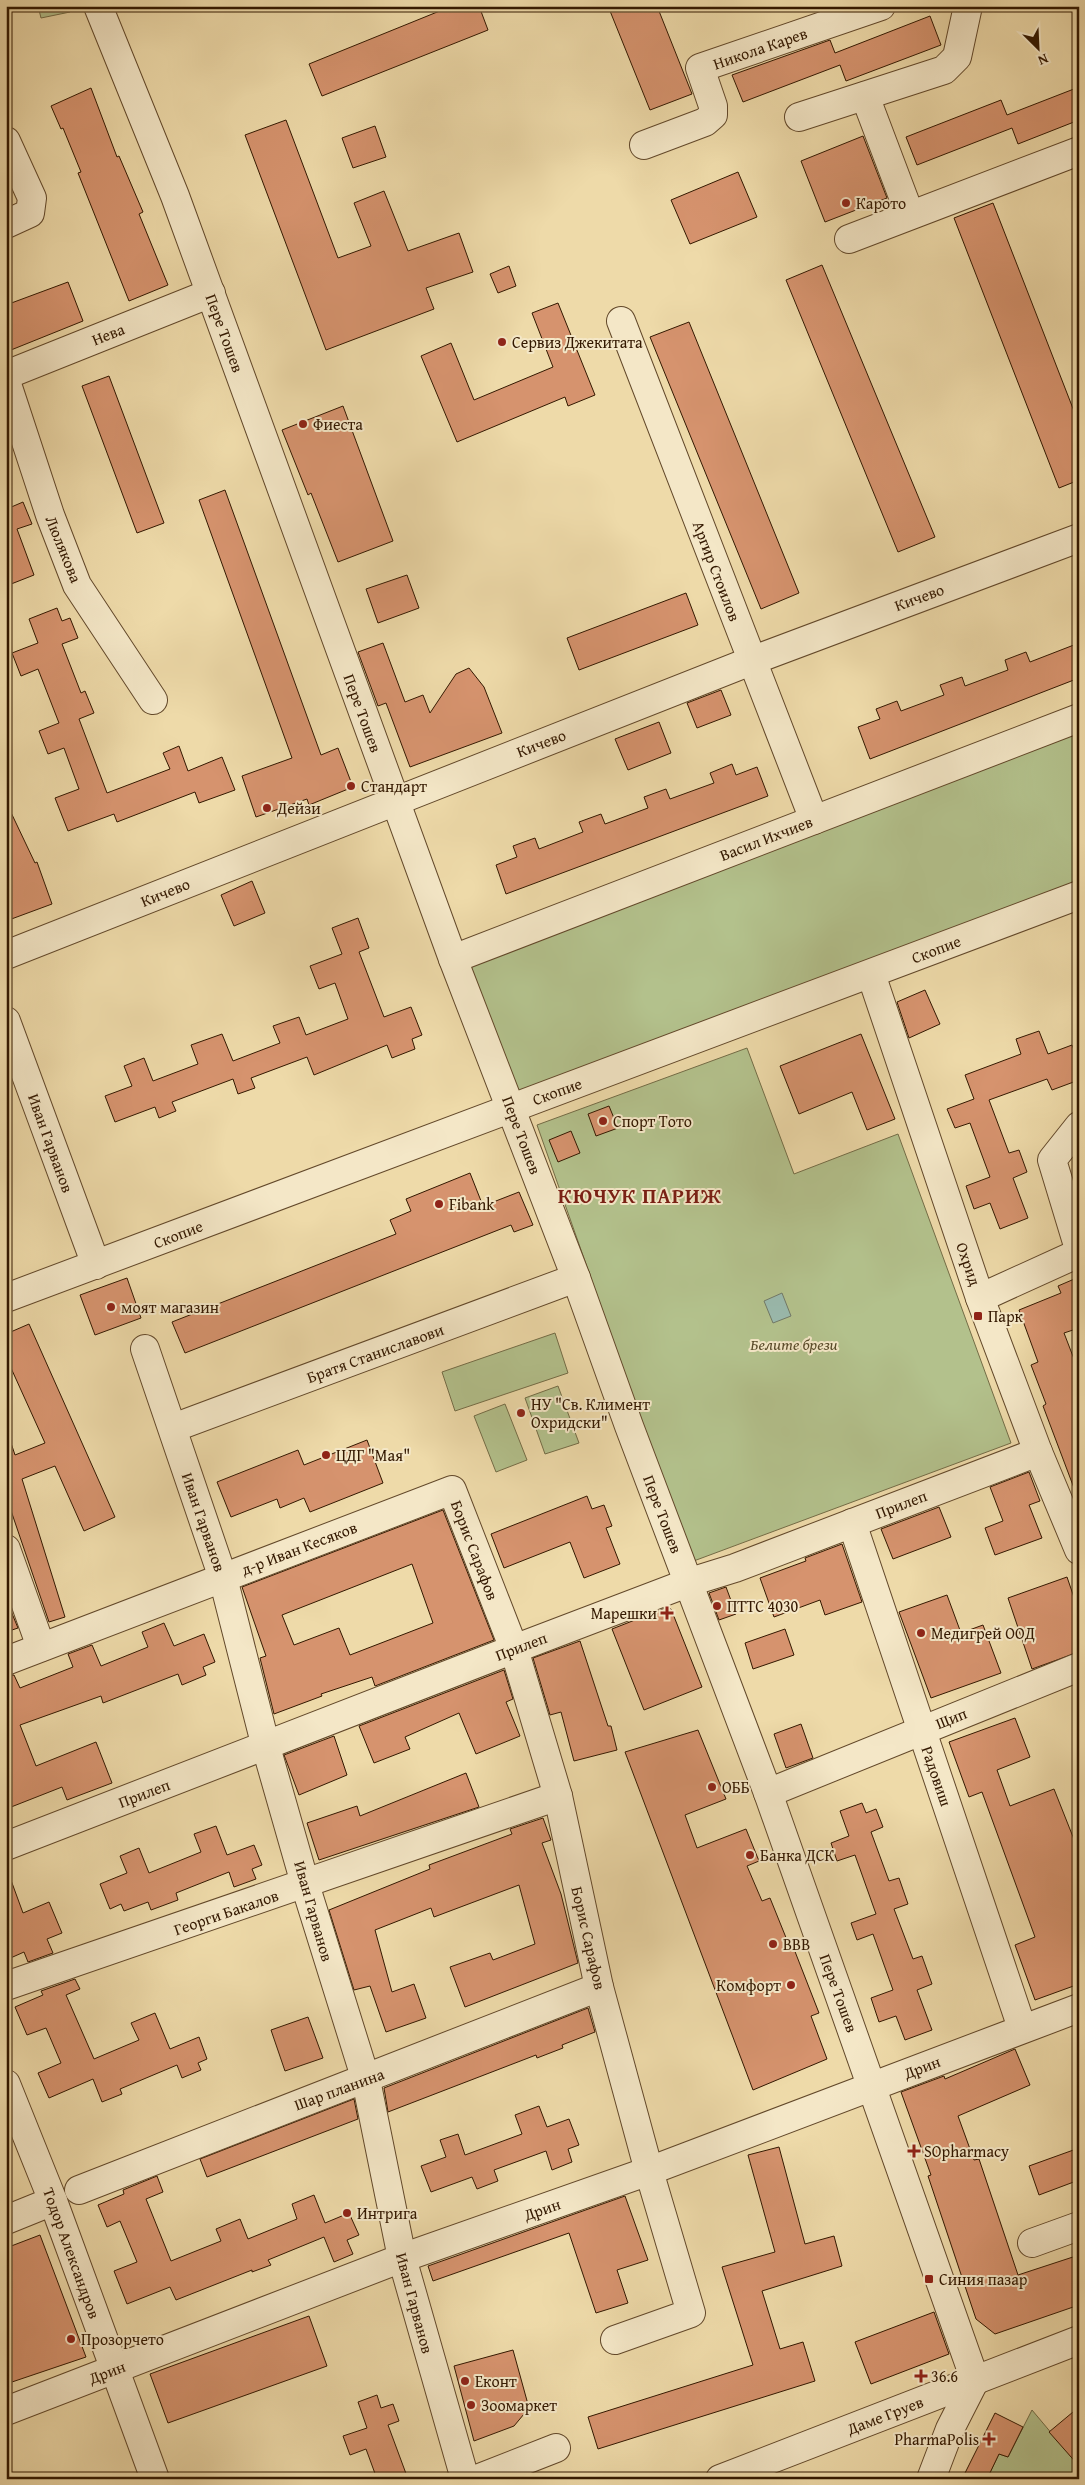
<svg xmlns="http://www.w3.org/2000/svg" width="1085" height="2485" viewBox="0 0 1085 2485" font-family="'Gentium Book Plus',serif">
<style>
.green{fill:#b3c18c;stroke:#736c46}
.water{fill:#9abaae;stroke:#717968}
.building{fill:#d6936e;stroke:#331800;fill-rule:evenodd}
.lines{fill:none;stroke-linecap:round;stroke-linejoin:round}
.minor-casing{stroke:#62482a;stroke-width:30}
.minor{stroke:#f4e7c7;stroke-width:28}
.poi-dot{fill:#8f2418;stroke:#f4e7c7;stroke-width:2}
.labels{text-anchor:middle;dominant-baseline:central;stroke-width:4;stroke-linejoin:round;paint-order:stroke}
.street-label{font-size:16px;fill:#331800;stroke:#f4e7c7}
.poi-label{font-size:16px;fill:#331800;stroke:#f4e7c7;text-anchor:start}
.park-label{font-size:16px;font-style:italic;fill:#594b2a;stroke:#f4e7c7}
.district-label{font-size:21px;font-weight:bold;letter-spacing:1px;fill:#7a1f14;stroke:#f4e7c7}
</style>
<rect width="100%" height="100%" fill="#eedaa9"/>
<filter id="stains"><feTurbulence type="fractalNoise" baseFrequency=".004" numOctaves="4"/><feColorMatrix values="0 0 0 0 .2 0 0 0 0 .09 0 0 0 0 .02 0 0 0 .5 -.17"/></filter>
<radialGradient id="worn" r=".72"><stop offset=".6" stop-color="#630" stop-opacity="0"/><stop offset="1" stop-color="#630" stop-opacity=".3"/></radialGradient>
<g class="green">
<polygon points="38,6 64,6 70,12 41,18"/>
<polygon points="1079,730 1079,882 515,1097 465,966"/>
<polygon points="747,1048 794,1174 898,1134 1011,1443 691,1562 537,1125"/>
<polygon points="555,1333 568,1373 455,1411 442,1372"/>
<polygon points="558,1386 579,1443 545,1454 525,1398"/>
<polygon points="505,1404 527,1460 496,1472 474,1416"/>
<polygon points="1032,2410 1079,2466 1079,2479 987,2479 999,2454 1008,2457"/>
</g>
<polygon class="water" points="782,1293 791,1316 773,1323 764,1301"/>
<g class="building">
<polygon points="452,6 479,6 488,30 322,96 309,64"/>
<polygon points="608,6 657,6 692,94 650,110"/>
<polygon points="930,16 941,45 846,81 840,65 743,102 732,75 830,40 835,53"/>
<polygon points="1079,87 1079,120 1018,144 1012,128 917,165 906,137 1001,100 1007,115"/>
<polygon points="91,88 117,157 119,156 143,212 139,214 168,285 129,301 78,173 81,172 63,128 61,129 51,106"/>
<polygon points="286,120 338,258 371,246 354,203 384,191 408,251 459,233 473,272 426,288 434,309 326,350 245,135"/>
<polygon points="375,126 386,157 353,168 342,138"/>
<polygon points="863,136 887,198 825,222 801,161"/>
<polygon points="738,172 757,217 690,244 671,200"/>
<polygon points="993,203 1079,424 1079,480 1059,488 954,218"/>
<polygon points="822,265 935,537 898,552 786,280"/>
<polygon points="509,266 516,286 498,293 490,274"/>
<polygon points="68,282 83,321 6,352 6,305"/>
<polygon points="558,303 595,395 568,406 565,397 457,442 421,356 451,343 474,400 553,367 532,313"/>
<polygon points="689,322 799,593 761,609 650,337"/>
<polygon points="109,376 164,523 137,533 82,386"/>
<polygon points="343,406 393,541 338,562 311,493 308,495 282,430"/>
<polygon points="225,490 321,755 338,748 353,787 309,805 307,799 256,817 242,776 292,758 199,500"/>
<polygon points="23,502 32,524 17,529 34,575 6,586 6,506 9,508"/>
<polygon points="407,575 419,608 378,623 366,589"/>
<polygon points="686,593 698,625 579,670 567,638"/>
<polygon points="57,608 62,621 70,618 78,638 62,644 81,693 85,691 94,713 79,719 107,793 170,769 163,753 179,746 188,771 222,757 235,790 199,803 195,792 117,822 114,814 68,831 55,798 79,789 64,748 48,754 39,731 59,723 38,669 21,676 12,653 38,643 29,619"/>
<polygon points="383,643 405,702 423,695 430,713 456,674 469,668 484,687 502,733 410,767 386,703 378,706 358,652"/>
<polygon points="1079,643 1079,678 870,759 858,727 880,719 876,709 897,701 901,711 944,695 940,685 962,677 965,686 1008,670 1005,660 1026,652 1030,662"/>
<polygon points="721,690 731,715 697,728 687,703"/>
<polygon points="659,722 671,753 628,770 615,739"/>
<polygon points="732,764 736,775 757,767 768,796 506,894 496,865 517,857 513,846 535,838 539,849 583,832 579,822 601,814 605,824 648,808 644,797 666,789 670,799 714,783 710,773"/>
<polygon points="6,802 35,863 37,862 52,904 6,921"/>
<polygon points="252,881 265,913 234,926 221,895"/>
<polygon points="358,918 369,948 359,952 384,1017 411,1007 422,1035 412,1039 415,1049 392,1058 387,1045 314,1075 307,1057 251,1078 255,1088 238,1094 233,1079 172,1102 176,1111 159,1118 155,1107 115,1122 105,1096 132,1086 124,1066 144,1058 153,1081 198,1064 191,1045 222,1034 233,1061 280,1043 273,1026 299,1017 306,1035 348,1019 335,983 319,989 310,966 342,954 332,928"/>
<polygon points="925,990 940,1024 909,1038 897,1002"/>
<polygon points="1039,1031 1048,1054 1072,1045 1079,1062 1079,1080 1052,1090 1047,1079 989,1100 1009,1153 1019,1150 1027,1172 1013,1178 1028,1218 1000,1229 990,1203 974,1209 966,1186 990,1177 970,1123 955,1128 947,1109 974,1099 965,1075 1021,1054 1016,1039"/>
<polygon points="861,1034 895,1119 867,1130 852,1092 799,1114 780,1066"/>
<polygon points="609,1106 618,1128 596,1136 588,1114"/>
<polygon points="571,1131 580,1153 558,1162 549,1140"/>
<polygon points="470,1173 483,1206 519,1192 533,1225 514,1232 511,1225 185,1353 172,1322 396,1234 390,1220 411,1211 406,1199"/>
<polygon points="1079,1277 1079,1334 1076,1329 1064,1333 1079,1372 1077,1496 1043,1406 1046,1404 1031,1365 1038,1362 1019,1310 1061,1293 1058,1286"/>
<polygon points="127,1278 141,1318 95,1335 80,1295"/>
<polygon points="29,1324 115,1517 84,1531 55,1466 22,1479 65,1617 49,1622 6,1496 6,1441 10,1440 15,1455 45,1443 6,1357 6,1334"/>
<polygon points="367,1440 383,1483 310,1512 304,1498 280,1508 277,1499 231,1517 217,1482 298,1450 304,1465"/>
<polygon points="1029,1472 1040,1501 1029,1505 1042,1538 995,1555 985,1528 1003,1521 990,1487"/>
<polygon points="587,1496 592,1509 604,1505 612,1526 606,1528 620,1564 584,1578 570,1542 504,1568 491,1534"/>
<polygon points="939,1507 951,1537 893,1559 881,1529"/>
<path d="M443 1510 494 1640 375 1686 372 1677 321 1694 322 1696 274 1714 260 1658 266 1656 242 1587ZM412 1564 433 1623 350 1655 339 1628 294 1645 282 1615Z"/>
<polygon points="842,1544 862,1602 825,1615 820,1600 774,1617 760,1578 806,1561 805,1558"/>
<polygon points="1067,1577 1079,1612 1079,1652 1032,1669 1008,1598"/>
<polygon points="726,1587 736,1614 719,1620 709,1593"/>
<polygon points="947,1595 961,1633 983,1625 1001,1673 931,1698 899,1612"/>
<polygon points="6,1599 18,1628 6,1632"/>
<polygon points="668,1607 671,1609 702,1687 644,1710 612,1629"/>
<polygon points="164,1623 174,1646 204,1634 215,1662 203,1667 206,1675 182,1685 178,1674 103,1703 101,1696 20,1725 36,1766 96,1742 112,1783 67,1800 62,1787 6,1809 6,1676 14,1675 20,1688 73,1667 68,1654 92,1645 101,1666 148,1647 142,1632"/>
<polygon points="785,1629 794,1655 753,1669 745,1643"/>
<polygon points="580,1641 608,1726 611,1726 617,1750 574,1761 561,1712 550,1715 533,1658"/>
<polygon points="504,1670 513,1699 506,1702 520,1736 476,1754 459,1713 405,1737 410,1749 374,1763 359,1726"/>
<polygon points="1015,1718 1030,1757 997,1770 1010,1806 1054,1789 1079,1852 1079,1984 1035,2000 1015,1945 1035,1937 982,1792 969,1797 949,1742"/>
<polygon points="801,1724 813,1758 786,1768 774,1734"/>
<polygon points="698,1730 726,1799 685,1815 697,1848 746,1829 759,1861 747,1866 762,1901 770,1898 791,1950 794,1949 819,2013 811,2016 827,2059 753,2090 625,1752"/>
<polygon points="334,1736 347,1775 299,1795 284,1755"/>
<polygon points="466,1773 479,1807 319,1860 307,1823 357,1806 360,1816"/>
<polygon points="862,1803 866,1813 876,1809 883,1827 871,1832 889,1881 899,1878 908,1904 894,1909 913,1959 922,1956 932,1984 917,1990 932,2030 905,2040 896,2016 879,2022 871,1998 893,1990 873,1934 857,1940 851,1923 876,1914 855,1855 837,1861 831,1843 849,1836 840,1811"/>
<polygon points="543,1818 551,1840 542,1843 561,1894 578,1963 465,2007 450,1967 490,1953 493,1960 535,1944 519,1885 434,1917 431,1908 375,1930 392,1992 414,1984 426,2018 386,2032 370,1986 354,1990 329,1910 430,1869 429,1865 512,1834 510,1829"/>
<polygon points="216,1826 227,1855 254,1845 262,1865 252,1869 256,1879 234,1887 229,1872 176,1893 178,1900 151,1910 148,1902 124,1911 121,1904 110,1909 100,1884 127,1873 120,1856 139,1848 149,1873 201,1852 194,1834"/>
<polygon points="8,1872 23,1913 49,1902 62,1933 47,1939 53,1953 28,1962 24,1952 6,1960"/>
<polygon points="75,1979 80,1989 66,1995 94,2059 139,2040 131,2023 155,2013 170,2049 199,2037 207,2059 198,2063 201,2070 182,2078 177,2065 120,2089 122,2094 102,2102 93,2079 49,2098 38,2073 61,2063 46,2028 27,2035 15,2007 43,1995 41,1991"/>
<polygon points="588,2008 595,2032 562,2045 563,2048 537,2058 536,2055 388,2112 384,2088"/>
<polygon points="308,2017 323,2058 285,2071 271,2030"/>
<polygon points="1015,2049 1030,2085 958,2116 974,2160 979,2159 1018,2275 1079,2255 1079,2305 995,2334 976,2319 928,2176 931,2175 901,2092 944,2076 945,2079"/>
<polygon points="354,2099 358,2119 207,2177 200,2159"/>
<polygon points="539,2106 547,2127 569,2119 579,2145 568,2149 572,2162 552,2170 546,2151 494,2170 498,2181 477,2189 472,2177 431,2192 421,2166 446,2157 440,2140 458,2134 465,2155 522,2134 515,2115"/>
<polygon points="779,2147 805,2244 834,2236 842,2266 762,2291 780,2349 803,2342 815,2381 598,2449 588,2417 753,2365 722,2267 775,2252 748,2155"/>
<polygon points="1079,2148 1079,2180 1039,2195 1029,2166"/>
<polygon points="157,2176 163,2192 146,2199 171,2261 221,2241 216,2229 240,2219 248,2239 297,2219 292,2204 314,2195 325,2223 349,2213 359,2235 347,2240 353,2254 334,2262 324,2237 268,2260 271,2265 252,2272 252,2270 176,2300 170,2287 127,2304 114,2271 137,2262 120,2221 107,2227 98,2205 124,2194 123,2190"/>
<polygon points="625,2196 648,2260 617,2270 628,2303 596,2313 569,2233 433,2281 428,2266"/>
<polygon points="40,2235 86,2357 6,2384 6,2248"/>
<polygon points="934,2312 949,2354 871,2384 855,2342"/>
<polygon points="309,2316 327,2366 168,2423 150,2374"/>
<polygon points="513,2350 529,2408 514,2426 474,2441 454,2366"/>
<polygon points="377,2395 381,2408 393,2404 399,2421 388,2425 408,2479 377,2479 366,2449 350,2455 343,2436 367,2428 358,2402"/>
<polygon points="1079,2407 1079,2466 1049,2432"/>
<polygon points="995,2413 1023,2427 1008,2457 999,2454 987,2479 962,2479"/>
</g>
<g class="lines">
<defs>
<g id="minor">
<polyline points="98,6 175,196 453,959 576,1278 629,1426 768,1793 975,2380"/>
<polyline points="865,96 910,215"/>
<polyline points="799,117 944,70 957,57 968,6"/>
<polyline points="6,141 32,198 30,213 6,224"/>
<polyline points="644,145 705,122 713,115 713,106 700,68 881,6"/>
<polyline points="849,239 1079,151"/>
<polyline points="621,321 814,820"/>
<polyline points="6,375 211,293"/>
<polyline points="6,381 50,515 77,585 153,700"/>
<polyline points="6,955 751,661 1079,538"/>
<polyline points="453,959 1079,718"/>
<polyline points="871,974 980,1298 1038,1452 1079,1550"/>
<polyline points="6,1021 96,1265"/>
<polyline points="1079,1126 1052,1160 1079,1249"/>
<polyline points="6,1298 1079,895"/>
<polyline points="980,1298 1079,1253"/>
<polyline points="145,1349 223,1578 266,1747 308,1894 366,2080 402,2258 465,2479"/>
<polyline points="173,1428 576,1278"/>
<polyline points="852,1523 1022,2028"/>
<polyline points="6,1549 41,1647"/>
<polyline points="6,1661 452,1490 514,1649 558,1796 599,1987 649,2171 691,2313 615,2340"/>
<polyline points="768,1793 1079,1667"/>
<polyline points="6,1846 514,1649 690,1582 735,1568 1038,1452"/>
<polyline points="6,1986 558,1796"/>
<polyline points="6,2084 53,2201 155,2479"/>
<polyline points="79,2190 599,1987"/>
<polyline points="6,2220 53,2201"/>
<polyline points="1032,2243 1079,2226"/>
<polyline points="6,2411 402,2258 649,2171 1079,2008"/>
<polyline points="477,2479 556,2448"/>
<polyline points="720,2479 1079,2340"/>
<polyline points="931,2479 950,2429 975,2380"/>
</g>
</defs>
<use href="#minor" class="minor-casing"/>
<use href="#minor" class="minor"/>
</g>
<g class="poi-dot">
<circle cx="846" cy="203" r="5"/>
<circle cx="502" cy="342" r="5"/>
<circle cx="303" cy="424" r="5"/>
<circle cx="351" cy="786" r="5"/>
<circle cx="267" cy="808" r="5"/>
<circle cx="603" cy="1121" r="5"/>
<circle cx="439" cy="1204" r="5"/>
<circle cx="111" cy="1307" r="5"/>
<rect x="973" y="1311" width="10" height="10" rx="2.5"/>
<circle cx="521" cy="1413" r="5"/>
<circle cx="326" cy="1455" r="5"/>
<circle cx="717" cy="1606" r="5"/>
<path d="M664.5 1605.5h5v5h5v5h-5v5h-5v-5h-5v-5h5z"/>
<circle cx="921" cy="1633" r="5"/>
<circle cx="712" cy="1787" r="5"/>
<circle cx="750" cy="1855" r="5"/>
<circle cx="773" cy="1944" r="5"/>
<circle cx="791" cy="1985" r="5"/>
<path d="M911.5 2143.5h5v5h5v5h-5v5h-5v-5h-5v-5h5z"/>
<circle cx="347" cy="2213" r="5"/>
<rect x="924" y="2274" width="10" height="10" rx="2.5"/>
<circle cx="71" cy="2339" r="5"/>
<path d="M918.5 2368.5h5v5h5v5h-5v5h-5v-5h-5v-5h5z"/>
<circle cx="465" cy="2381" r="5"/>
<circle cx="471" cy="2405" r="5"/>
<path d="M986.5 2431.5h5v5h5v5h-5v5h-5v-5h-5v-5h5z"/>
</g>
<g class="labels">
<g class="street-label">
<text transform="translate(760 48) rotate(-19)">Никола Карев</text>
<text transform="translate(225 333) rotate(70)">Пере Тошев</text>
<text transform="translate(108 334) rotate(-22)">Нева</text>
<text transform="translate(64 549) rotate(68)">Люлякова</text>
<text transform="translate(717 571) rotate(69)">Аргир Стоилов</text>
<text transform="translate(919 597) rotate(-20)">Кичево</text>
<text transform="translate(363 713) rotate(70)">Пере Тошев</text>
<text transform="translate(541 743) rotate(-21)">Кичево</text>
<text transform="translate(766 838) rotate(-21)">Васил Ихчиев</text>
<text transform="translate(165 892) rotate(-22)">Кичево</text>
<text transform="translate(936 949) rotate(-21)">Скопие</text>
<text transform="translate(557 1091) rotate(-20)">Скопие</text>
<text transform="translate(522 1135) rotate(69)">Пере Тошев</text>
<text transform="translate(51 1143) rotate(70)">Иван Гарванов</text>
<text transform="translate(178 1234) rotate(-21)">Скопие</text>
<text transform="translate(969 1264) rotate(71)">Охрид</text>
<text transform="translate(375 1353) rotate(-20)">Братя Станиславови</text>
<text transform="translate(901 1504) rotate(-21)">Прилеп</text>
<text transform="translate(663 1514) rotate(69)">Пере Тошев</text>
<text transform="translate(204 1522) rotate(71)">Иван Гарванов</text>
<text transform="translate(299 1548) rotate(-21)">д-р Иван Кесяков</text>
<text transform="translate(475 1550) rotate(69)">Борис Сарафов</text>
<text transform="translate(521 1646) rotate(-21)">Прилеп</text>
<text transform="translate(951 1718) rotate(-22)">Щип</text>
<text transform="translate(937 1776) rotate(71)">Радовиш</text>
<text transform="translate(144 1793) rotate(-21)">Прилеп</text>
<text transform="translate(314 1911) rotate(74)">Иван Гарванов</text>
<text transform="translate(226 1912) rotate(-19)">Георги Бакалов</text>
<text transform="translate(589 1938) rotate(77)">Борис Сарафов</text>
<text transform="translate(839 1993) rotate(70)">Пере Тошев</text>
<text transform="translate(922 2067) rotate(-21)">Дрин</text>
<text transform="translate(339 2089) rotate(-20)">Шар планина</text>
<text transform="translate(542 2209) rotate(-19)">Дрин</text>
<text transform="translate(72 2253) rotate(70)">Тодор Александров</text>
<text transform="translate(415 2303) rotate(75)">Иван Гарванов</text>
<text transform="translate(107 2372) rotate(-21)">Дрин</text>
<text transform="translate(885 2415) rotate(-21)">Даме Груев</text>
</g>
<g class="poi-label">
<text x="856" y="203">Карото</text>
<text x="512" y="342">Сервиз Джекитата</text>
<text x="313" y="424">Фиеста</text>
<text x="361" y="786">Стандарт</text>
<text x="277" y="808">Дейзи</text>
<text x="613" y="1121">Спорт Тото</text>
<text x="449" y="1204">Fibank</text>
<text x="121" y="1307">моят магазин</text>
<text x="988" y="1316">Парк</text>
<text x="531" y="1404">НУ "Св. Климент<tspan x="531" dy="18">Охридски"</tspan></text>
<text x="336" y="1455">ЦДГ "Мая"</text>
<text x="727" y="1606">ПТТС 4030</text>
<text x="657" y="1613" text-anchor="end">Марешки</text>
<text x="931" y="1633">Медигрей ООД</text>
<text x="722" y="1787">ОББ</text>
<text x="760" y="1855">Банка ДСК</text>
<text x="783" y="1944">BBB</text>
<text x="781" y="1985" text-anchor="end">Комфорт</text>
<text x="924" y="2151">SOpharmacy</text>
<text x="357" y="2213">Интрига</text>
<text x="939" y="2279">Синия пазар</text>
<text x="81" y="2339">Прозорчето</text>
<text x="931" y="2376">36.6</text>
<text x="475" y="2381">Еконт</text>
<text x="481" y="2405">Зоомаркет</text>
<text x="979" y="2439" text-anchor="end">PharmaPolis</text>
</g>
<g class="park-label">
<text x="794" y="1344">Белите брези</text>
</g>
<g class="district-label">
<text x="640" y="1195">КЮЧУК ПАРИЖ</text>
</g>
</g>
<rect width="1085" height="2485" fill="none" stroke="#eedaa9" stroke-width="25"/>
<rect x="8" y="8" width="1070" height="2470" fill="none" stroke="#331800" stroke-width="2.5"/>
<rect x="12" y="12" width="1060" height="2460" fill="none" stroke="#331800"/>
<g transform="translate(1038 48) rotate(156)" stroke="#f4e7c7" stroke-width="4" paint-order="stroke">
<path d="M0-4L9 19L0 12L-9 19Z" fill="#331800"/>
<text y="-8" font-size="14" font-weight="bold" text-anchor="middle" fill="#331800">N</text>
</g>
<rect width="100%" height="100%" filter="url(#stains)"/>
<rect width="100%" height="100%" fill="url(#worn)"/>
</svg>
